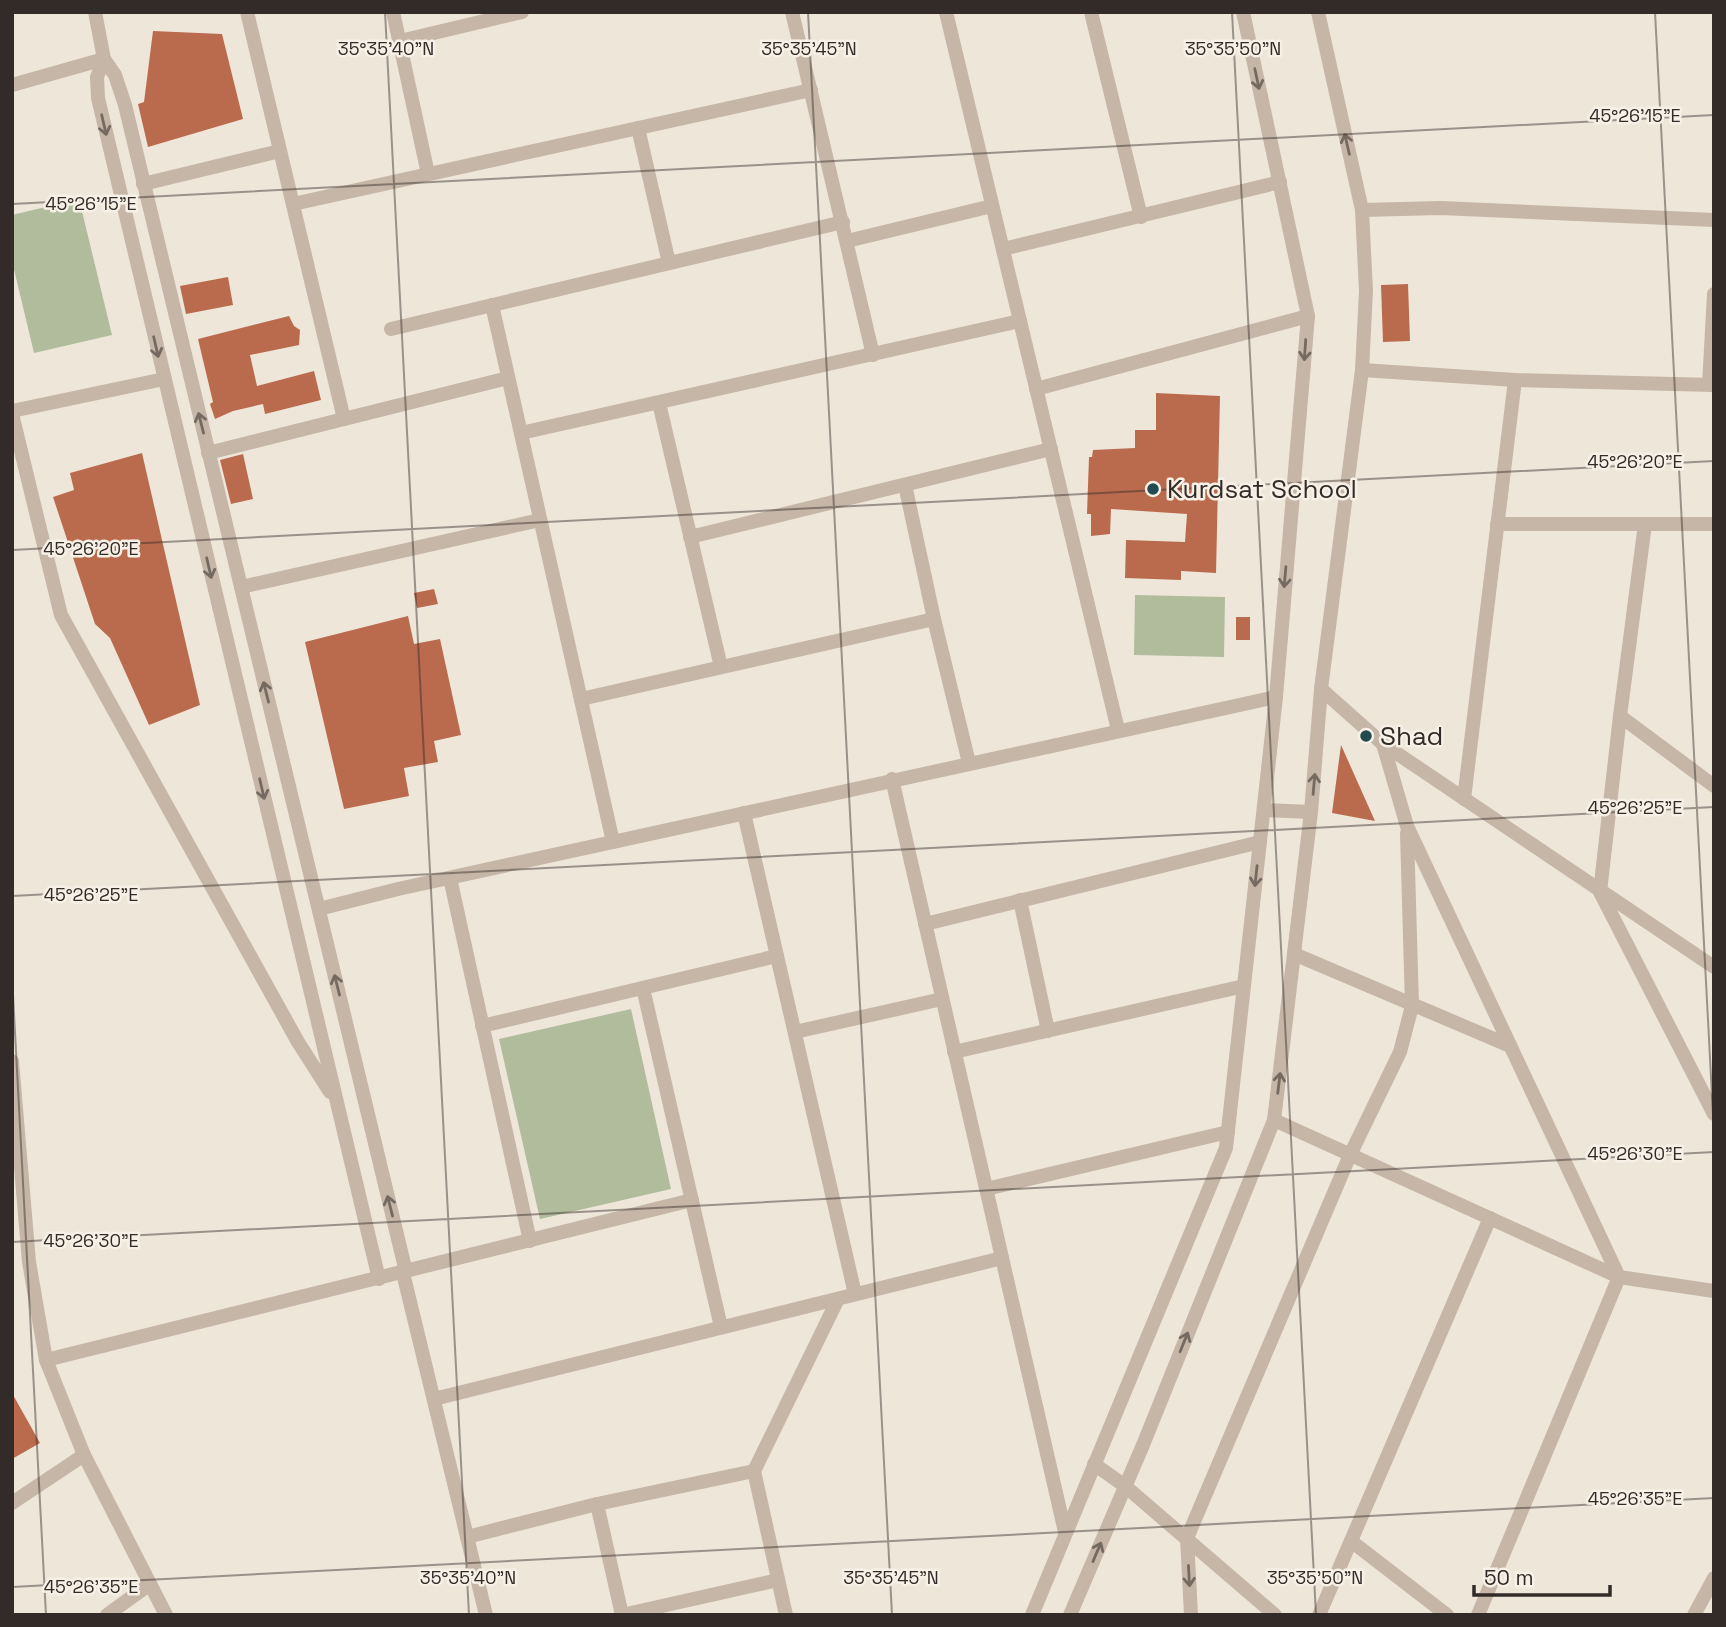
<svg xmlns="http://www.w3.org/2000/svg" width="1726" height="1627" viewBox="0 0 1726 1627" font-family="'Space Grotesk',sans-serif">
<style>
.green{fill:#b0bc9c}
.building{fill:#ba6b4d}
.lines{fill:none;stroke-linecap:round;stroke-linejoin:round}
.street{stroke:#c5b6a7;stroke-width:14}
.oneway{stroke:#756a61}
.ticks{fill:none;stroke:#332b27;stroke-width:2;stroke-opacity:0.45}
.poi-dot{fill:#214b50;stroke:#f7f0e6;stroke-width:2.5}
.labels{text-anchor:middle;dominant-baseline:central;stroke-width:5;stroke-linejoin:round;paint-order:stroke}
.poi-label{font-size:26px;fill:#332b27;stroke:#f7f0e6;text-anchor:start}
.ticks-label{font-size:18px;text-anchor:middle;fill:#332b27;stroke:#f7f0e6;stroke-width:5;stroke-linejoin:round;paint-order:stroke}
</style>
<rect width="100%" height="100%" fill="#efe6da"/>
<g class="green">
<polygon points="79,199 112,335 34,353 12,261 12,215"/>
<polygon points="1135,595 1225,597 1224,657 1134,655"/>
<polygon points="631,1009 671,1189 540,1219 499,1039"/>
</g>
<g class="building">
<polygon points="153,31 222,34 243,119 148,147 138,104 144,102"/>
<polygon points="228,277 233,305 186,314 180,286"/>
<polygon points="1408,284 1410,341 1383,342 1381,285"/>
<polygon points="289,316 294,326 300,330 299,345 250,355 257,386 314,371 321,400 265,414 263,404 233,411 215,419 210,404 213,402 198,339"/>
<polygon points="1156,393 1220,396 1216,573 1181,571 1181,580 1125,578 1126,540 1185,542 1187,514 1111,509 1110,534 1091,536 1091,514 1087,514 1089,457 1092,457 1093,450 1135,448 1135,430 1156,430"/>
<polygon points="142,453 200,705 149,725 110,638 95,624 53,497 74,490 70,473"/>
<polygon points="243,454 253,499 231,504 220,460"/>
<polygon points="434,589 438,604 417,608 414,593"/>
<polygon points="408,616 414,644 440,639 461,735 434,741 438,762 404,768 409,796 344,809 305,642"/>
<rect x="1236" y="617" width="14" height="23"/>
<polygon points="1341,745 1375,821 1332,813"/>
<polygon points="12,1393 40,1443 12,1459"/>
</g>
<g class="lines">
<g class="street">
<polyline points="95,12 104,59 115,75 125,105 406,1272"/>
<polyline points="247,12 344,419"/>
<polyline points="393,12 428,174"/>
<polyline points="792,12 873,355"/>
<polyline points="946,12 1118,730"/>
<polyline points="1091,12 1141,217"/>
<polyline points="400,41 522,12"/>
<polyline points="104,59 97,77 98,98 379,1279"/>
<polyline points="12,85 104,59"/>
<polyline points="638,128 669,263"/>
<polyline points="143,184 280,151"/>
<polyline points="293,204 811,90"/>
<polyline points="1362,210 1441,208 1714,220"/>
<polyline points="847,241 992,206"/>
<polyline points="1003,249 1280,182"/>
<polyline points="492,305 613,842"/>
<polyline points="391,329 843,222"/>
<polyline points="1362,370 1515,380 1714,385"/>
<polyline points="1709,385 1714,294"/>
<polyline points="1036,389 1308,316"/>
<polyline points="659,403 721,667"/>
<polyline points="12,411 164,379"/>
<polyline points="12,414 61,615 298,1042 330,1092"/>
<polyline points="521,433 1020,321"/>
<polyline points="208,453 508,378"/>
<polyline points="905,485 934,619 969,763"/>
<polyline points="1497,524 1714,524"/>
<polyline points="1645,524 1620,716 1600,892 1714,1114"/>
<polyline points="690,537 1051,449"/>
<polyline points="241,587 540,520"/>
<polyline points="1321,689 1383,744 1714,967"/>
<polyline points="581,699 934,619"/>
<polyline points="1620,716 1714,786"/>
<polyline points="1383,744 1407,826 1619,1277 1478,1615"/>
<polyline points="892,779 1065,1532"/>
<polyline points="1464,799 1515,380"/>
<polyline points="1264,810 1311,812"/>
<polyline points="744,813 855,1294"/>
<polyline points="450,878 530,1241"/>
<polyline points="1020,900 1048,1031"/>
<polyline points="319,909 398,889 1276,697"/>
<polyline points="925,924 1260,842"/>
<polyline points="1294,954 1508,1045"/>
<polyline points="643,988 721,1327"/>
<polyline points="482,1026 777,956"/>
<polyline points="795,1032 942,999"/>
<polyline points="954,1052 1244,986"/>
<polyline points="12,1061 29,1262 46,1360 84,1455 166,1615"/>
<polyline points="1274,1120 1619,1277 1714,1291"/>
<polyline points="986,1189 1228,1132"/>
<polyline points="403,1273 486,1615"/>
<polyline points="46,1360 692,1200"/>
<polyline points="434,1399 1002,1258"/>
<polyline points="1094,1464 1125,1486 1275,1615"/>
<polyline points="12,1503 84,1455"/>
<polyline points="597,1504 622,1615"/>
<polyline points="467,1537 597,1504 754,1471"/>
<polyline points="1351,1541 1447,1615"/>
<polyline points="107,1615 150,1584"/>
<polyline points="622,1615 778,1580"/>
<polyline points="786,1615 754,1471 838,1299"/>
<polyline points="1032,1615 1226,1148 1276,697 1308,316 1243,12"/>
<polyline points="1070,1615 1143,1445 1274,1120 1311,812 1321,689 1362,370 1366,291 1362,210 1318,12"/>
<polyline points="1191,1615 1187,1538 1350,1155 1400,1052 1412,1006 1407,833"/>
<polyline points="1319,1615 1490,1218"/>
<polyline points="1694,1615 1714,1578"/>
</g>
</g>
<defs><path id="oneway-shaft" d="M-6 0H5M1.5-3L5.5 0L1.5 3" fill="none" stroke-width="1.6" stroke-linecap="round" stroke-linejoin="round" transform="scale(1.75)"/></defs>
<g class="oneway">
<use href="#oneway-shaft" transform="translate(1257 79) rotate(78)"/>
<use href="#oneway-shaft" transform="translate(104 125) rotate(77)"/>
<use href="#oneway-shaft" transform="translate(1347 144) rotate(-103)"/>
<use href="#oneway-shaft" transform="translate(156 347) rotate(77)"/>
<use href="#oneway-shaft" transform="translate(1305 350) rotate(94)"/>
<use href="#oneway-shaft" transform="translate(201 423) rotate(-104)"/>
<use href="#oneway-shaft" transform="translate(209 568) rotate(77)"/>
<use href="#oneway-shaft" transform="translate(1285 577) rotate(95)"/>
<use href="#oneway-shaft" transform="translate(266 692) rotate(-104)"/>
<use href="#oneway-shaft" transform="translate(1314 784) rotate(-85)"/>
<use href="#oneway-shaft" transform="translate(262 789) rotate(77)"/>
<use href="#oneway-shaft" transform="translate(1256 876) rotate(96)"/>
<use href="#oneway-shaft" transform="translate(337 985) rotate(-104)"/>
<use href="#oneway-shaft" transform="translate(1279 1083) rotate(-83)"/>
<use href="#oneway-shaft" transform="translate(390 1206) rotate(-104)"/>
<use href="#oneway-shaft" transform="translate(1184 1342) rotate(-68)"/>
<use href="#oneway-shaft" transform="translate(1097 1552) rotate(-67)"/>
<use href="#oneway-shaft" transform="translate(1189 1576) rotate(87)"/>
</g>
<path class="ticks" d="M385 12 469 1615M808 12 892 1615M1232 12 1316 1615M1655 12 1714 1134M12 204 1714 115M12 550 1714 461M12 896 1714 807M12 976 46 1615M12 1242 1714 1152M12 1587 1714 1498"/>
<g class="poi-dot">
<circle cx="1153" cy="489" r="7"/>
<circle cx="1366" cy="736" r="7"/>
</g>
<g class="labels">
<g class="poi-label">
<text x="1167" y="489">Kurdsat School</text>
<text x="1380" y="736">Shad</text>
</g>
</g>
<g class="ticks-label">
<text x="386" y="55">35°35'40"N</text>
<text x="809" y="55">35°35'45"N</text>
<text x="1233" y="55">35°35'50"N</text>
<text x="1635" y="122">45°26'15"E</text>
<text x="91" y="210">45°26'15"E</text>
<text x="1635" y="468">45°26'20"E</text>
<text x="91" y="555">45°26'20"E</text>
<text x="1635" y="814">45°26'25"E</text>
<text x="91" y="901">45°26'25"E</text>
<text x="1635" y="1160">45°26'30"E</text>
<text x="91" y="1247">45°26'30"E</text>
<text x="1635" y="1505">45°26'35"E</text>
<text x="468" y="1584">35°35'40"N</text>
<text x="891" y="1584">35°35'45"N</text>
<text x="1315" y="1584">35°35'50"N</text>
<text x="91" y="1593">45°26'35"E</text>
</g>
<rect width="1726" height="1627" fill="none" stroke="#332b27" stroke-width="28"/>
<path d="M1474 1585v10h136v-10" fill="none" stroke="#332b27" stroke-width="3.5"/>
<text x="1484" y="1585" font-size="21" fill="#332b27" stroke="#f7f0e6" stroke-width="5" paint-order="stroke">50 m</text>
</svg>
